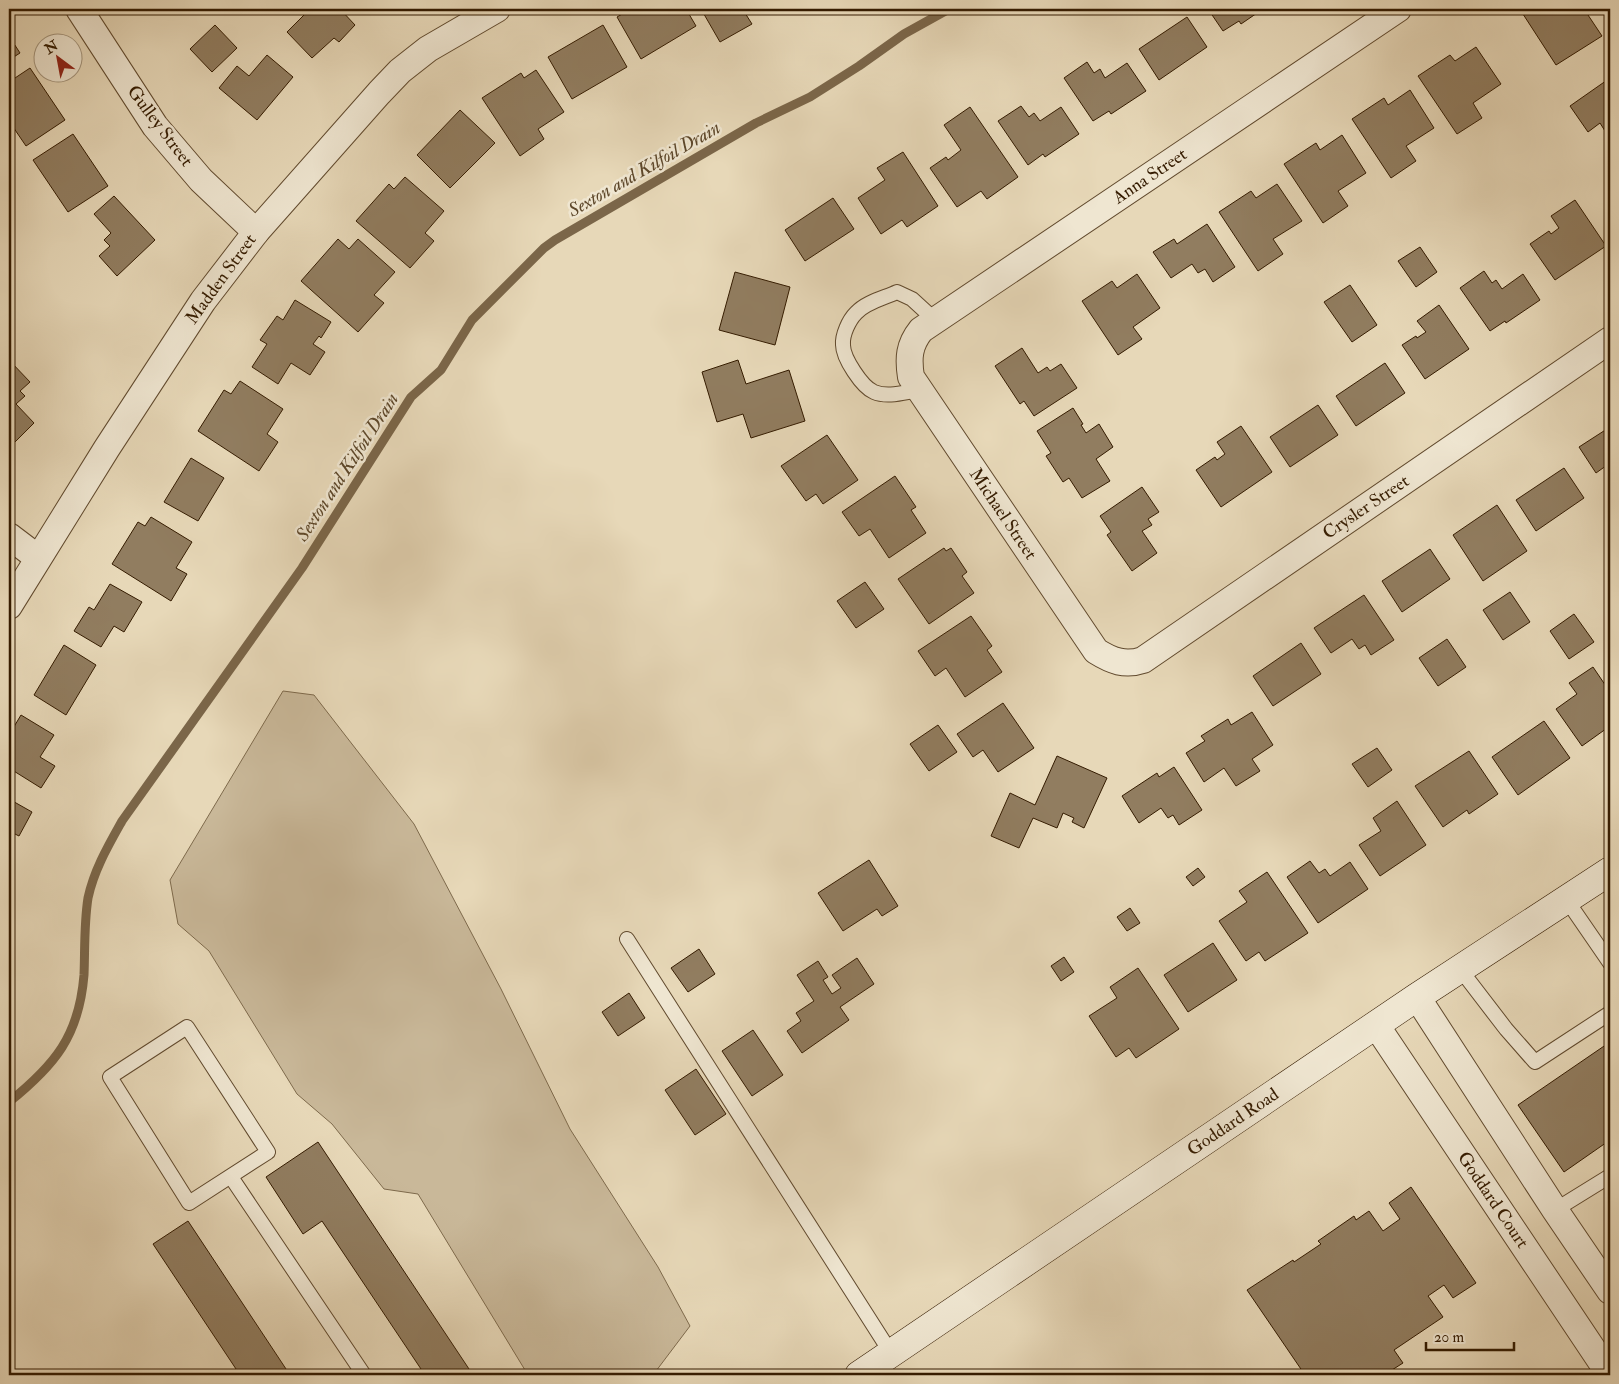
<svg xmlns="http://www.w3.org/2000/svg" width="1619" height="1384" viewBox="0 0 1619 1384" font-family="'IM FELL Double Pica',serif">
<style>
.green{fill:#c9b899;stroke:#7e6a4c}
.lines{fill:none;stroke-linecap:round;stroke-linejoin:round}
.stream{stroke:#7b6649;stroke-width:9}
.building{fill:#917d60;stroke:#341b00}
.lane-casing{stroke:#614a2e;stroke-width:16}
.street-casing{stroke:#614a2e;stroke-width:28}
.secondary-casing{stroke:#341b00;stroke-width:29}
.lane{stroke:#efe6d1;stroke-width:14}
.street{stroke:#efe6d1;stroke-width:26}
.secondary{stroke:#efe6d1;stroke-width:28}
.labels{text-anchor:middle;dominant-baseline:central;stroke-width:5;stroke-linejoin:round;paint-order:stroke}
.street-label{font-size:18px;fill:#341b00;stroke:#efe6d1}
.water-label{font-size:19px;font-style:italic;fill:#5d472a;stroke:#efe6d1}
</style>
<rect width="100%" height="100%" fill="#e7d8b8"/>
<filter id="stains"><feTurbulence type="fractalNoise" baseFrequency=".004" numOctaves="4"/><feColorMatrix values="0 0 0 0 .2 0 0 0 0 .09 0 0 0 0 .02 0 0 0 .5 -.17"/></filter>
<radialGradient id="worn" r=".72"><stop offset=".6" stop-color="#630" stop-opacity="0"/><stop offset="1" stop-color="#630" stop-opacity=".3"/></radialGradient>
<polygon class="green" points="283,691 314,695 414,824 501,989 570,1129 658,1267 690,1326 653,1375 528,1375 418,1194 384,1189 332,1124 297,1094 209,951 178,924 170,880"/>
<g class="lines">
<path class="stream" d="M9 1102C55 1065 79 1036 84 975 85 949 84 923 88 898 94 870 108 846 122 821L302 568 411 397 441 370 472 320 544 248 555 240 756 123 810 97 859 66 904 34 949 9"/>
</g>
<g class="building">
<polygon points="304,9 340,9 355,25 339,42 334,38 312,58 287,32 307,12"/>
<polygon points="631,9 686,9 696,26 641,59 617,17"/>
<polygon points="701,9 752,9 745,13 752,24 720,42"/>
<polygon points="1208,9 1263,9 1241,24 1239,21 1223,31"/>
<polygon points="1524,9 1584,9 1602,36 1556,65 1521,11"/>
<polygon points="1187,17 1207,47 1159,80 1139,49"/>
<polygon points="215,25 237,48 212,72 190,49"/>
<polygon points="603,25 627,67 572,99 548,57"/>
<polygon points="9,36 20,53 9,60"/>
<polygon points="1476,47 1501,84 1473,103 1482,118 1457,134 1418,76 1450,55 1455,61"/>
<polygon points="267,55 293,77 257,120 219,88 237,66 249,76"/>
<polygon points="1087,62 1094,73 1100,69 1105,78 1127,63 1146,91 1111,114 1109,111 1093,121 1064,78"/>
<polygon points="30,68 65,120 26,146 9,121 9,82"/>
<polygon points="536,70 564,112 538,129 544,139 520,156 482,98 521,73 524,78"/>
<polygon points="1610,78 1610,139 1600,123 1588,132 1570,106"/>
<polygon points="1410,90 1434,128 1406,146 1416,161 1391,178 1352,119 1384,98 1388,105"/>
<polygon points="1021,106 1029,117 1034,113 1040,121 1061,107 1079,134 1045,157 1043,154 1028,165 998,121"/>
<polygon points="970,107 1018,177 987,199 981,191 957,207 930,168 946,157 948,160 961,150 944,125"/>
<polygon points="460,110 495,143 450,188 417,155"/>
<polygon points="73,134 108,186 68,212 33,160"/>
<polygon points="1342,135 1366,173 1338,191 1348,206 1323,223 1284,164 1316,143 1320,150"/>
<polygon points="903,152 938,206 907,227 902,220 881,234 858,198 885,180 877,168"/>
<polygon points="405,177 444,211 425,233 434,241 410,268 356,221 389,184 394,189"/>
<polygon points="1277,184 1302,221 1273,239 1283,254 1258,271 1219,212 1251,191 1256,198"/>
<polygon points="114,196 155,240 117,276 99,256 110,246 104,240 111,233 94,214"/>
<polygon points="833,198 854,229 805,261 785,230"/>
<polygon points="1575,200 1606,246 1555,280 1530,244 1549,231 1551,234 1559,228 1551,216"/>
<polygon points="1207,224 1235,267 1213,282 1205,269 1198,273 1192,264 1171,278 1153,252 1174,239 1177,244"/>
<polygon points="338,239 349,249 358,239 395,272 374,295 384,303 358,332 301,281"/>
<polygon points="1420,247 1437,272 1416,287 1398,261"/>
<polygon points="1484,271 1492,283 1496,280 1502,289 1523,274 1540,300 1506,323 1505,321 1490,331 1460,288"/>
<polygon points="735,272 790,287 775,345 719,330"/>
<polygon points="1137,274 1160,308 1133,327 1142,339 1118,355 1082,301 1112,281 1117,288"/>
<polygon points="1350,285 1377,325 1352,342 1324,302"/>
<polygon points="295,300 331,322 321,338 319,336 313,344 325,352 310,375 291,363 278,384 252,367 267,344 260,340 277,316 283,320"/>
<polygon points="1439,305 1469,349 1425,379 1402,345 1416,336 1417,338 1426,332 1417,321"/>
<polygon points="1022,348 1038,373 1047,367 1050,371 1061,364 1077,388 1034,416 1024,401 1020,404 995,366"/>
<polygon points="738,360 746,384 789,370 805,421 751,438 743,414 717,422 702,372"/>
<polygon points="10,361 30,382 20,391 25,396 16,404 34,423 12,445 9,442"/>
<polygon points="1385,363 1405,393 1356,426 1336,396"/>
<polygon points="240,381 283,409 267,434 278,442 259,471 198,431 224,390 231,394"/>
<polygon points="1318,405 1338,435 1290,467 1270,437"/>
<polygon points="1073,408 1083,424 1081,425 1086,433 1099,424 1113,447 1096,459 1110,481 1082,498 1069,478 1063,482 1046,456 1051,453 1037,431"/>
<polygon points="1241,426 1272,472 1221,507 1196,470 1215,457 1217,460 1225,454 1217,442"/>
<polygon points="1610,427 1610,463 1596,473 1579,447"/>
<polygon points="827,435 858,480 823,504 816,494 806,501 781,466"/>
<polygon points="191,458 224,478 198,521 164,502"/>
<polygon points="1564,468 1584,498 1536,531 1516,500"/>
<polygon points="895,476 916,507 911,510 926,533 889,558 870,529 859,536 842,512"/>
<polygon points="1142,487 1159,512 1148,519 1152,525 1142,531 1157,553 1132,571 1107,535 1111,532 1100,516"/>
<polygon points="1497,505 1527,551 1483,581 1453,535"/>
<polygon points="151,517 192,542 176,568 187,574 171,601 112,564 138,522 145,526"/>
<polygon points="944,548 946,551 951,548 967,572 962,576 974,593 929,624 898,579"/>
<polygon points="1430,549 1450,579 1402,612 1382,581"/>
<polygon points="865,582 884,609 856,628 837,601"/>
<polygon points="110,584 142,602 124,632 114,626 101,647 74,631 89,607 94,610"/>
<polygon points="1510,592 1530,622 1503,640 1483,610"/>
<polygon points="1364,595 1394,640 1371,655 1365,645 1359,649 1352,639 1331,653 1314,628"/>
<polygon points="1574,614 1594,642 1569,659 1550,631"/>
<polygon points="971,616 992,646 987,650 1002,672 965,697 946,668 935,676 918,651"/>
<polygon points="1447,639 1466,667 1438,686 1419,658"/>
<polygon points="1301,643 1321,674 1273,706 1253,676"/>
<polygon points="64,645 96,665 66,715 34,695"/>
<polygon points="1593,667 1610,692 1610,726 1582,746 1556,709 1577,694 1569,683"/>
<polygon points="1003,703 1034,748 998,772 983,750 973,757 957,734"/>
<polygon points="1252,712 1273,745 1252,759 1260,771 1236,786 1224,768 1204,782 1186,753 1205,741 1201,736 1228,719 1231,725"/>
<polygon points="21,715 54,735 40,757 55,766 41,788 9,768 9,735"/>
<polygon points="1544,721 1570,758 1518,795 1492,757"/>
<polygon points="938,725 957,752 929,771 910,744"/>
<polygon points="1377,748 1392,770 1368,787 1352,764"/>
<polygon points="1469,751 1498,794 1469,814 1467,810 1443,827 1415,786"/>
<polygon points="1057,756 1107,778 1084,828 1072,822 1074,818 1063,813 1057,828 1033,818 1019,848 991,836 1010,793 1035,805"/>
<polygon points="1174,767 1202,810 1179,825 1173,815 1168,818 1161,808 1139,823 1122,796 1157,773 1159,777"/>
<polygon points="9,799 32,812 19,836 9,831"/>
<polygon points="1397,801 1426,845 1380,876 1359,845 1381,831 1373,818"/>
<polygon points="869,860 898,906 882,916 877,909 843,931 818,893"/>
<polygon points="1310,861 1319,873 1325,869 1330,876 1350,862 1368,889 1318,923 1287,877"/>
<polygon points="1198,868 1205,877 1193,886 1186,877"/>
<polygon points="1267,872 1308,933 1265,961 1259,952 1246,961 1219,921 1247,902 1239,891"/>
<polygon points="1130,908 1140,923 1127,931 1117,917"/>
<polygon points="1213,943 1237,980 1188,1012 1164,975"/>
<polygon points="699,949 715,974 688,992 671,968"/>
<polygon points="1064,957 1074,972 1061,981 1051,966"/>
<polygon points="857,958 874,984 840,1007 849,1020 802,1053 787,1031 801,1021 796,1013 814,1001 797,975 818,961 828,977 823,980 832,994 841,988 832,975"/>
<polygon points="1138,968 1179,1029 1136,1058 1129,1048 1116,1057 1089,1016 1117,998 1110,987"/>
<polygon points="629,993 645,1018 618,1036 602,1012"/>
<polygon points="753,1030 783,1075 752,1096 722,1051"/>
<polygon points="1610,1042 1610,1140 1564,1172 1518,1105"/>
<polygon points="696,1069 726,1114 695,1135 665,1090"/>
<polygon points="318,1142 473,1375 425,1375 322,1221 303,1234 266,1177"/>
<polygon points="1411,1187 1476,1283 1453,1298 1444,1285 1428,1296 1443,1317 1394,1350 1403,1363 1384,1375 1305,1375 1247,1290 1293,1260 1294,1262 1321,1244 1318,1241 1354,1216 1356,1220 1369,1211 1383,1231 1400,1219 1389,1203"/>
<polygon points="188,1221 290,1375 240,1375 153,1244"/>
</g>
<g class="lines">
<defs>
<g id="lane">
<path d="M920 390C905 392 888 398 874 392 862 387 843 358 843 345 842 335 849 320 856 313 866 302 884 298 897 292L912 299 936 321"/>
<polyline points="1566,899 1610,963"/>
<polyline points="627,939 891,1353"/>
<polyline points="1460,969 1506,1029 1535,1062 1610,1013"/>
<polygon points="187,1027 268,1152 189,1203 110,1077"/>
<polyline points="231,1177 364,1375"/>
<polyline points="1555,1210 1610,1176"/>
</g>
<g id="street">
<polyline points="79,9 155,126 201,180 256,232"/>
<path d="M1398 9 921 330C909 345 908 358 911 377L1096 651C1112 661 1125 666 1143 660L1610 340"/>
<polyline points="9,536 38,558"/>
<polyline points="9,606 107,448 203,301 256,232 379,93 400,71 428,49 497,9"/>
<polyline points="1417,997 1555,1210 1610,1291"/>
<polyline points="1376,1025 1610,1375"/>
</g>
<polyline id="secondary" points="859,1375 1417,997 1610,871"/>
</defs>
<use href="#lane" class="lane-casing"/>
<use href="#street" class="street-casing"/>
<use href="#secondary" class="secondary-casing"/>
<use href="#lane" class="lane"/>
<use href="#street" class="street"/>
<use href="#secondary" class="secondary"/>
</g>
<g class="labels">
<g class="street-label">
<text transform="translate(160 126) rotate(53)">Gulley Street</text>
<text transform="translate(1150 176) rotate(-34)">Anna Street</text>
<text transform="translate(221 279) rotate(-54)">Madden Street</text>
<text transform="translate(1366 507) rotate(-34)">Crysler Street</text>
<text transform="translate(1003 514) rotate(56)">Michael Street</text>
<text transform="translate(1233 1122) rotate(-34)">Goddard Road</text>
<text transform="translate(1493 1200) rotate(56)">Goddard Court</text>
</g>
<g class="water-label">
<text transform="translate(644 169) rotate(-30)">Sexton and Kilfoil Drain</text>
<text transform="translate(347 467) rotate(-57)">Sexton and Kilfoil Drain</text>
</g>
</g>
<rect width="1619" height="1384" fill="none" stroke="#e7d8b8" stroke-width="30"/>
<rect x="10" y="10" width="1599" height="1364" fill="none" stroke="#341b00" stroke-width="2.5"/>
<rect x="15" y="15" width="1589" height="1354" fill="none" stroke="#341b00"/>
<g transform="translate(58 58) rotate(328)"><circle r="24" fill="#efe6d1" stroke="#a4957d"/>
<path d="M0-4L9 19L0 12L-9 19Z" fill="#8f2418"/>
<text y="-8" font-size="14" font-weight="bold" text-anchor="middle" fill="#341b00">N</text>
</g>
<path d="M1426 1342v8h88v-8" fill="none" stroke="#341b00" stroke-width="2.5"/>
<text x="1434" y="1342" font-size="15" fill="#341b00" stroke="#efe6d1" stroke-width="4" paint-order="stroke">20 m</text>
<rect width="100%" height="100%" filter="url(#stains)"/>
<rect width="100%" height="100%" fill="url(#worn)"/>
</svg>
